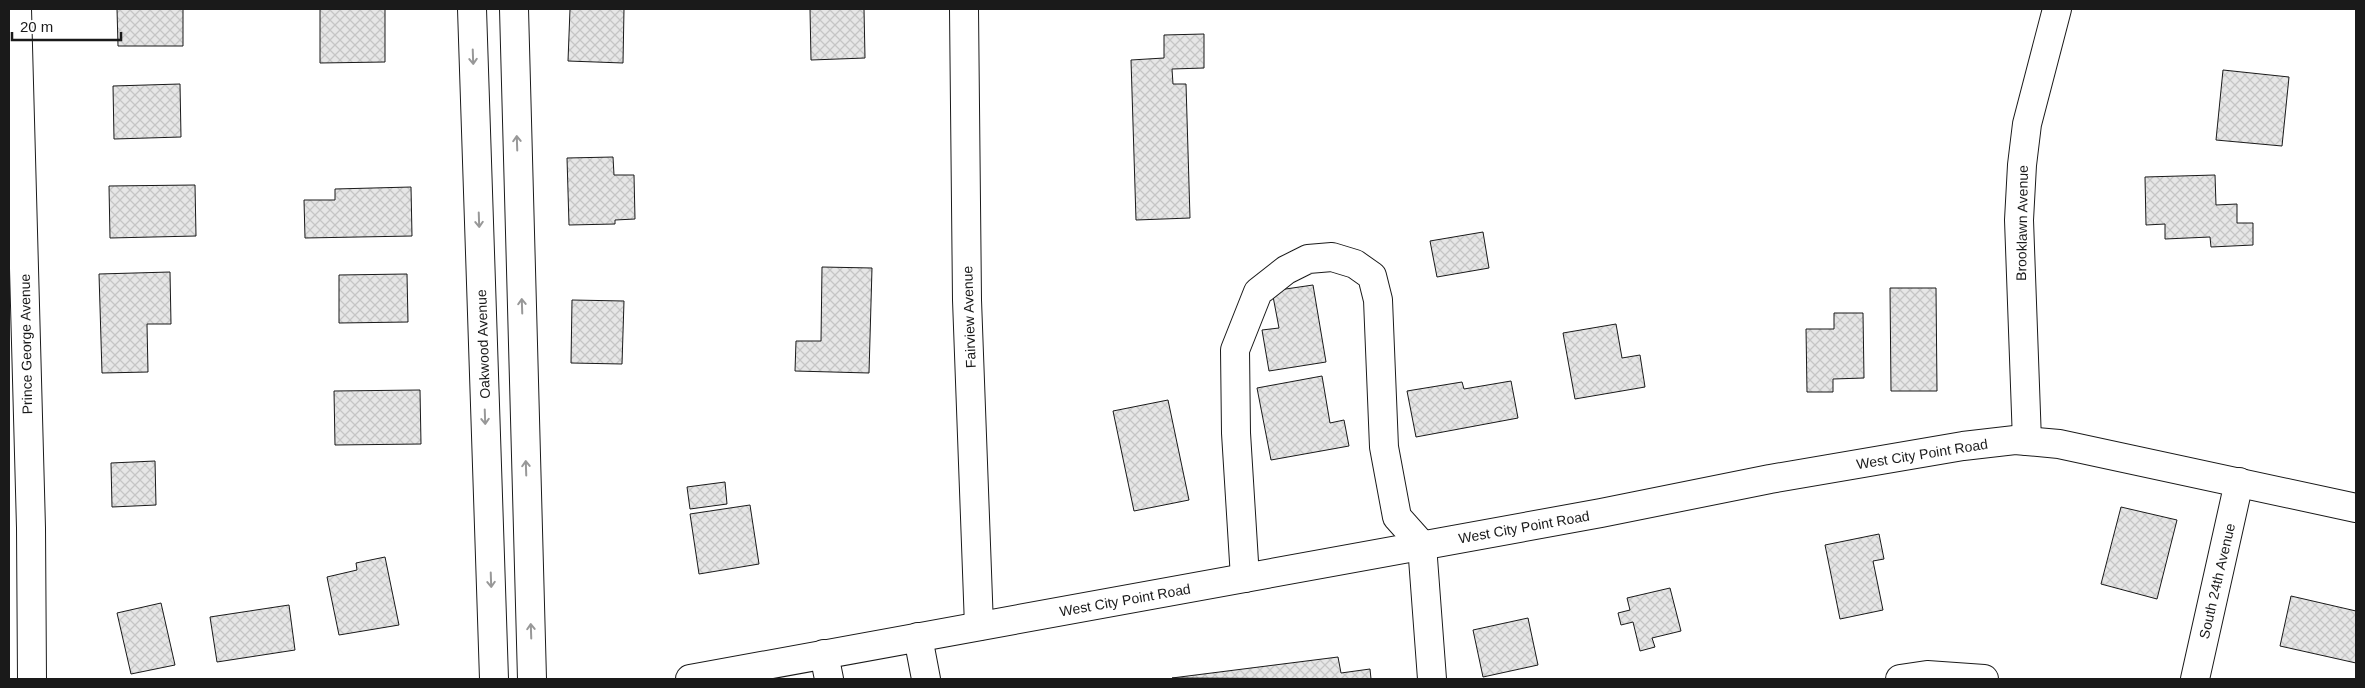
<svg xmlns="http://www.w3.org/2000/svg" width="2365" height="688" viewBox="0 0 2365 688" font-family="Arial,sans-serif">
<style>
.building{fill:url(#building-cross-hatch);stroke:#1a1a1a}
.lines{fill:none;stroke-linecap:round;stroke-linejoin:round}
.minor-casing{stroke:#1a1a1a;stroke-width:30}
.minor{stroke:#fff;stroke-width:28}
.oneway{stroke:#989898}
.labels{text-anchor:middle;dominant-baseline:central;stroke-width:4;stroke-linejoin:round;paint-order:stroke}
.street-label{font-size:14px;fill:#1a1a1a;stroke:#fff}
</style>
<defs>
<pattern id="building-cross-hatch" width="8" height="8" patternUnits="userSpaceOnUse" patternTransform="scale(1.25)"><rect width="8" height="8" fill="#e6e6e6"/><path d="M0 0l8 8M0 8l8-8" fill="none" stroke="#c5c5c5"/></pattern>
</defs>
<rect width="100%" height="100%" fill="#fff"/>
<g class="building">
<polygon points="117,9 183,9 183,46 118,46"/>
<polygon points="320,9 385,9 385,62 320,63"/>
<polygon points="570,9 624,9 623,63 568,61"/>
<polygon points="810,9 864,9 865,58 811,60"/>
<polygon points="1204,34 1204,68 1172,69 1173,84 1186,84 1190,218 1136,220 1131,60 1164,58 1164,35"/>
<polygon points="2223,70 2289,77 2282,146 2216,140"/>
<polygon points="180,84 181,137 114,139 113,86"/>
<polygon points="613,157 614,175 634,175 635,219 615,220 615,224 569,225 567,158"/>
<polygon points="2215,175 2216,205 2237,204 2237,223 2253,223 2253,245 2211,247 2210,237 2165,239 2165,224 2146,225 2145,177"/>
<polygon points="195,185 196,236 110,238 109,186"/>
<polygon points="411,187 412,236 305,238 304,200 335,200 335,189"/>
<polygon points="1483,232 1489,268 1437,277 1430,241"/>
<polygon points="822,267 872,268 869,373 795,371 796,341 821,341"/>
<polygon points="170,272 171,324 147,324 148,372 102,373 99,274"/>
<polygon points="407,274 408,322 339,323 339,275"/>
<polygon points="1313,285 1326,362 1269,371 1262,330 1279,328 1272,291"/>
<polygon points="1890,288 1936,288 1937,391 1891,391"/>
<polygon points="572,300 624,301 622,364 571,363"/>
<polygon points="1834,313 1863,313 1864,378 1833,379 1833,392 1807,392 1806,329 1834,329"/>
<polygon points="1616,324 1622,358 1640,355 1645,387 1575,399 1563,333"/>
<polygon points="1322,376 1330,423 1344,420 1349,446 1271,460 1257,388"/>
<polygon points="1511,381 1518,418 1416,437 1407,391 1462,382 1464,389"/>
<polygon points="420,390 421,444 335,445 334,391"/>
<polygon points="1168,400 1189,500 1134,511 1113,411"/>
<polygon points="155,461 156,505 112,507 111,463"/>
<polygon points="725,482 727,504 690,509 687,487"/>
<polygon points="750,505 759,564 699,574 690,514"/>
<polygon points="2121,507 2177,520 2157,599 2101,584"/>
<polygon points="1879,534 1884,559 1873,561 1883,610 1840,619 1825,545"/>
<polygon points="385,557 399,625 339,635 327,577 357,570 356,563"/>
<polygon points="1670,588 1681,631 1652,638 1655,647 1640,651 1633,622 1621,625 1618,613 1630,610 1627,598"/>
<polygon points="2291,596 2356,611 2356,663 2280,646"/>
<polygon points="161,603 175,665 131,674 117,613"/>
<polygon points="289,605 295,650 217,662 210,617"/>
<polygon points="1528,618 1538,665 1483,677 1473,630"/>
<polygon points="1338,657 1341,673 1370,669 1371,679 1172,678"/>
</g>
<g class="lines">
<defs>
<g id="minor">
<polyline points="17,9 31,528 32,679"/>
<polyline points="472,9 494,679"/>
<polyline points="514,9 532,679"/>
<polyline points="964,9 967,300 979,626"/>
<polyline points="2027,441 2019,220 2022,165 2027,124 2057,9"/>
<polyline points="1245,578 1236,433 1235,350 1258,292 1286,270 1308,259 1332,257 1355,264 1372,276 1378,300 1384,447 1397,517 1422,545 1432,679"/>
<polyline points="918,637 926,679"/>
<polyline points="824,654 829,679"/>
<polyline points="690,679 1601,513 1770,479 1963,446 2015,440 2059,444 2356,508"/>
<polyline points="1900,679 1927,675 1984,679"/>
<polyline points="2195,679 2239,482"/>
</g>
</defs>
<use href="#minor" class="minor-casing"/>
<use href="#minor" class="minor"/>
</g>
<defs><path id="oneway-shaft" d="M-6 0H5M1.5-3L5.5 0L1.5 3" fill="none" stroke-width="1.6" stroke-linecap="round" stroke-linejoin="round" transform="scale(1.25)"/></defs>
<g class="oneway">
<use href="#oneway-shaft" transform="translate(473 57) rotate(88)"/>
<use href="#oneway-shaft" transform="translate(517 143) rotate(-92)"/>
<use href="#oneway-shaft" transform="translate(479 220) rotate(88)"/>
<use href="#oneway-shaft" transform="translate(522 306) rotate(-92)"/>
<use href="#oneway-shaft" transform="translate(485 417) rotate(88)"/>
<use href="#oneway-shaft" transform="translate(526 468) rotate(-92)"/>
<use href="#oneway-shaft" transform="translate(491 580) rotate(88)"/>
<use href="#oneway-shaft" transform="translate(531 631) rotate(-92)"/>
</g>
<g class="labels">
<g class="street-label">
<text transform="translate(2022 223) rotate(-89)">Brooklawn Avenue</text>
<text transform="translate(969 317) rotate(-92)">Fairview Avenue</text>
<text transform="translate(26 344) rotate(-91)">Prince George Avenue</text>
<text transform="translate(483 344) rotate(-92)">Oakwood Avenue</text>
<text transform="translate(1922 454) rotate(-9)">West City Point Road</text>
<text transform="translate(1524 527) rotate(-10)">West City Point Road</text>
<text transform="translate(2217 581) rotate(-77)">South 24th Avenue</text>
<text transform="translate(1125 600) rotate(-10)">West City Point Road</text>
</g>
</g>
<rect width="2365" height="688" fill="none" stroke="#1a1a1a" stroke-width="20"/>
<path d="M12 32v8h109v-8" fill="none" stroke="#1a1a1a" stroke-width="2.5"/>
<text x="20" y="32" font-size="15" fill="#1a1a1a" stroke="#ffffff" stroke-width="4" paint-order="stroke">20 m</text>
</svg>
